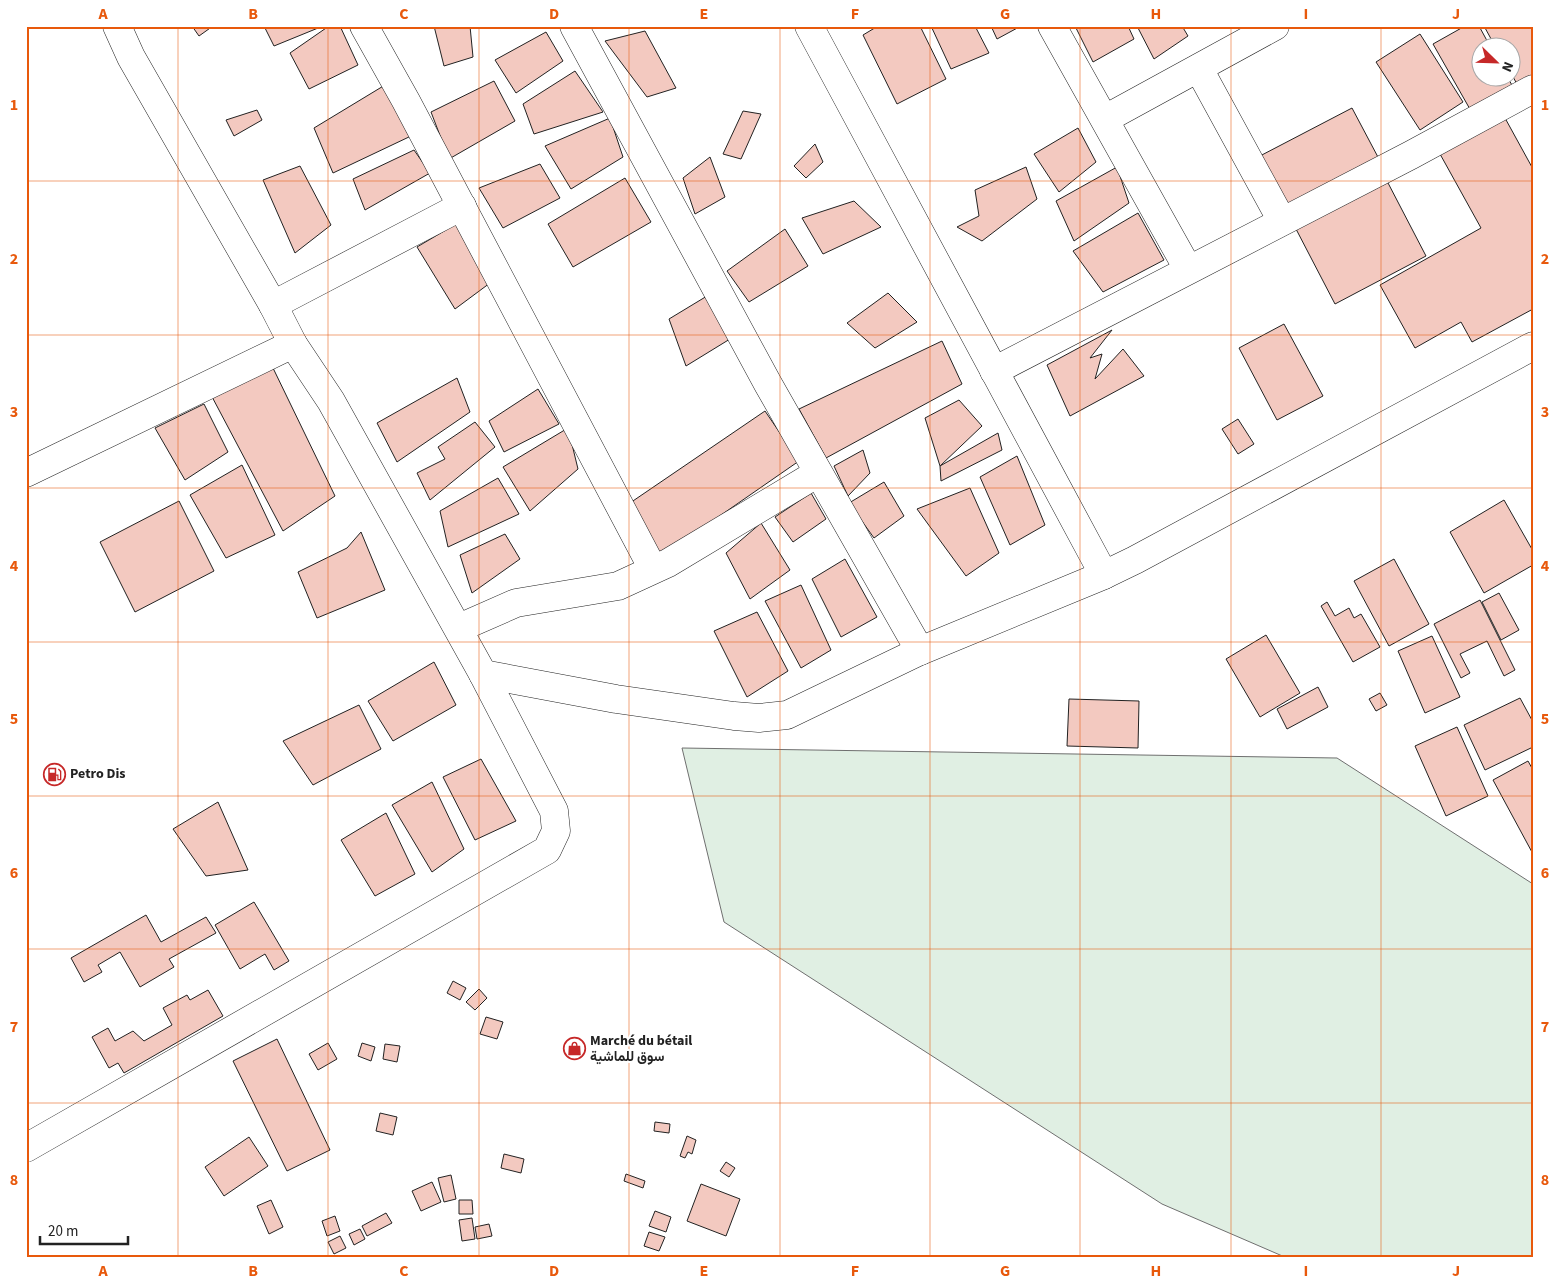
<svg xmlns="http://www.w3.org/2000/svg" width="1559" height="1284" viewBox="0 0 1559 1284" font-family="'Source Sans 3',Vazirmatn,sans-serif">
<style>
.green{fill:#e0efe3;stroke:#6f6f6f}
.building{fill:#f3c9c0;stroke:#222}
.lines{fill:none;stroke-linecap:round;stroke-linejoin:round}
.minor-casing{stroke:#222;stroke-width:29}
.minor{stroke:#fff;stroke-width:28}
.grid{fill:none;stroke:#e8590c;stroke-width:1;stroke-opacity:0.55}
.labels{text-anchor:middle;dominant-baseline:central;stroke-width:4;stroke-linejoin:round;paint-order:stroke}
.poi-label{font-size:14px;font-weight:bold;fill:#222;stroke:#fff;text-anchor:start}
.neatline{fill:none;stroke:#e8590c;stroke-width:2}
.grid-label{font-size:16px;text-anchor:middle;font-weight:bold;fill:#e8590c}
</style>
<rect width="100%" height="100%" fill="#fff"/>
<polygon class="green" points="682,748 1337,758 1533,884 1533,1258 1287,1258 1162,1204 724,922"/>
<g class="building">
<polygon points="192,26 213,26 199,36"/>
<polygon points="264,26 323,26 274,46"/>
<polygon points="329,26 340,26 358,65 309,89 290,53"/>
<polygon points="434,26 470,26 473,57 444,66"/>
<polygon points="878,26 920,26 946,79 897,104 863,35"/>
<polygon points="931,26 975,26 989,53 951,69"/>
<polygon points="991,26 1021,26 997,39"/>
<polygon points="1075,26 1128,26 1134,39 1093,62"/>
<polygon points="1137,26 1182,26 1188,36 1154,59"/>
<polygon points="1465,26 1479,26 1491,48 1482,48 1482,78 1508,78 1513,87 1471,111 1433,44"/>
<polygon points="1484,26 1533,26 1533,78 1518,86 1512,75 1512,48 1496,48"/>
<polygon points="645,31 676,88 647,97 605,41"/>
<polygon points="546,32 563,61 516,93 495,60"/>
<polygon points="1420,34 1463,102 1420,130 1376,62"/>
<polygon points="575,71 603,112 534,134 523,104"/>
<polygon points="494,81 515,121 449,159 431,112"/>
<polygon points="385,85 411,136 333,173 314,128"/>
<polygon points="1352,108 1379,159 1285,208 1258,157"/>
<polygon points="257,110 262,120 234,136 226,120"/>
<polygon points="743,111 761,114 741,159 723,154"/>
<polygon points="610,118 623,157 571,189 545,146"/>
<polygon points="1505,118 1533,169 1533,309 1472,342 1461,322 1415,348 1380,285 1481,228 1440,154"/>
<polygon points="1078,128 1096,162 1059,192 1034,154"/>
<polygon points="815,144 823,162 806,178 794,166"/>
<polygon points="414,150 430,173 365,210 353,179"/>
<polygon points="710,157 725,197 695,214 683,178"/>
<polygon points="540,164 560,198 503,228 479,188"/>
<polygon points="300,166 331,225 295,253 263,180"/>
<polygon points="1026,167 1037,199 982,241 957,227 979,216 975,190"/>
<polygon points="1117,167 1129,203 1074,241 1056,201"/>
<polygon points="625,178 651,222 573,267 548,224"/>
<polygon points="1387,181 1426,256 1335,304 1296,229"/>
<polygon points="854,201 881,227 823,254 802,218"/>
<polygon points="1138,213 1164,260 1103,292 1073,251"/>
<polygon points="456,224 490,283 455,309 417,247"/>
<polygon points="785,229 808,266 749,302 727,271"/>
<polygon points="888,293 917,322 875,348 847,323"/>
<polygon points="707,296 730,339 686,366 669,319"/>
<polygon points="1284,324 1323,396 1277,420 1239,348"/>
<polygon points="1112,330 1090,358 1102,354 1095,379 1123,349 1144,376 1070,416 1047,365"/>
<polygon points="942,341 962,384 826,458 799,409"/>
<polygon points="273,368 335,496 283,531 210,393"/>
<polygon points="457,378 470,412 397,462 377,423"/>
<polygon points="538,389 559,424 504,452 489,421"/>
<polygon points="959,400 982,426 940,466 925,418"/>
<polygon points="204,404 228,452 185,480 155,428"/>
<polygon points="765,411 799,461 662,556 627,505"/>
<polygon points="1238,419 1254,444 1238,454 1222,429"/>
<polygon points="475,422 495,447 430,500 417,473 445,459 438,447"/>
<polygon points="568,428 578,469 530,511 503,467"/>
<polygon points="998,433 1002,450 941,481 940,466"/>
<polygon points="863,450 870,473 848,496 834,466"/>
<polygon points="1017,456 1045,525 1010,545 980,477"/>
<polygon points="242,465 275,535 226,558 190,495"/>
<polygon points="498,478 519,514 448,547 440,511"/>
<polygon points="884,482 904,516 874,538 849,503"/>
<polygon points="970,488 999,553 966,576 917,509"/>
<polygon points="811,493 826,519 793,542 775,517"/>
<polygon points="1504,500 1533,551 1533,565 1484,593 1450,532"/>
<polygon points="179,501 214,571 135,612 100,542"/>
<polygon points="761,523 790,570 750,599 726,553"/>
<polygon points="361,532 385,590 317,618 298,572 347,548"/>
<polygon points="505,534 520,559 472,593 460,555"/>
<polygon points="845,559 877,617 841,637 812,579"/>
<polygon points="1394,559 1429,624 1389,646 1354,581"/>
<polygon points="801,585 831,650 801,668 765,601"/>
<polygon points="1499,593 1519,630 1501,640 1482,602"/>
<polygon points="1480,600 1515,670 1504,676 1487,641 1460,654 1470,673 1461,678 1434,624"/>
<polygon points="1327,602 1335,616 1349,608 1354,618 1361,614 1380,647 1353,662 1321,606"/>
<polygon points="757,612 788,671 747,697 714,631"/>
<polygon points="1266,635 1300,693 1260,717 1226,659"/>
<polygon points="1432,636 1460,697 1425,713 1398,651"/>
<polygon points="434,662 456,705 393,741 368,701"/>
<polygon points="1318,687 1328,707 1287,729 1277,709"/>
<polygon points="1380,693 1387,705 1376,711 1369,699"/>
<polygon points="1520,698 1533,722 1533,747 1485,770 1464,725"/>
<polygon points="1069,699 1139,701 1138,748 1067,746"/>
<polygon points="359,705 381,749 313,785 283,741"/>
<polygon points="1457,727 1488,796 1446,816 1415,746"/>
<polygon points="481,759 516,821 475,840 443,777"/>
<polygon points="1528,761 1533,770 1533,854 1493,780"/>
<polygon points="432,782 464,849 432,872 392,805"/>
<polygon points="218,802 248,870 206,876 173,829"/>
<polygon points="386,813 415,874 375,896 341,840"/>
<polygon points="254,902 289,961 274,970 265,954 240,969 215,925"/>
<polygon points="146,915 161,942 206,917 216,933 169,959 174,967 140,987 120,952 98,965 102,972 84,982 71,958"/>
<polygon points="453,981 466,988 460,1000 447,993"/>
<polygon points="479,989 487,998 475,1010 466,1002"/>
<polygon points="208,990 223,1016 124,1073 118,1063 109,1068 92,1037 108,1028 115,1041 133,1031 144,1041 172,1025 163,1008 187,995 190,1000"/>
<polygon points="486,1017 503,1022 497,1039 480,1034"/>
<polygon points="277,1039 330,1150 287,1171 233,1061"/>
<polygon points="328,1043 337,1059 318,1070 309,1054"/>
<polygon points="362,1043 375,1047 371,1061 358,1056"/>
<polygon points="385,1044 400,1046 397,1062 383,1059"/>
<polygon points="380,1113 397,1117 393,1135 376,1131"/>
<polygon points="655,1122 670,1124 669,1133 654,1131"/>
<polygon points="687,1136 696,1140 692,1154 688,1152 685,1158 680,1156"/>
<polygon points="249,1137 268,1166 224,1196 205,1167"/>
<polygon points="504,1154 524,1159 521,1173 501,1168"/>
<polygon points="726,1162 735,1168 729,1177 720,1171"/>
<polygon points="626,1174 645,1181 643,1188 624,1181"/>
<polygon points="451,1175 456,1199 444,1202 438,1178"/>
<polygon points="432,1182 441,1202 421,1211 412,1191"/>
<polygon points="701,1184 740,1199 726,1236 687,1221"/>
<polygon points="271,1200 283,1227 269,1234 257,1206"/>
<polygon points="459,1200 472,1200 473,1214 459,1214"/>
<polygon points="655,1211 671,1217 666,1232 649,1226"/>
<polygon points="386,1213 392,1223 367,1236 362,1226"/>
<polygon points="335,1216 340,1231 327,1236 322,1221"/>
<polygon points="472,1218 475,1239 462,1241 459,1220"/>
<polygon points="489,1224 492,1236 477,1239 475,1227"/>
<polygon points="360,1229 365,1239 354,1245 349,1234"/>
<polygon points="649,1232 665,1237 659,1251 644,1246"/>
<polygon points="340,1236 346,1248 334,1254 328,1242"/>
</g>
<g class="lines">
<defs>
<g id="minor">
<polyline points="117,26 131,57 273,305 293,344 331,401 483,674"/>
<polyline points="364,26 406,101 653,569"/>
<polyline points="574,26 768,384 920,651"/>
<polyline points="809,26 1104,575"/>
<polyline points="1052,26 1188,269"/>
<polyline points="1199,69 1282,221"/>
<polyline points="1105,119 1275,26"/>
<polyline points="273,305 462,206"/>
<polyline points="994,371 1411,155 1533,89"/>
<polyline points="26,473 293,344"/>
<polyline points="459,628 516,603 618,586 668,563 818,473"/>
<polyline points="26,1148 547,850 556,831 554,811 483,674 616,699 734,716 759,718 787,715 920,651 1104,575 1135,560 1533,346"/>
</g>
</defs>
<use href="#minor" class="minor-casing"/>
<use href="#minor" class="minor"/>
</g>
<path class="grid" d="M178 26V1258M328 26V1258M479 26V1258M629 26V1258M780 26V1258M930 26V1258M1080 26V1258M1231 26V1258M1381 26V1258M26 181H1533M26 335H1533M26 488H1533M26 642H1533M26 796H1533M26 949H1533M26 1103H1533"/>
<defs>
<symbol id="fuel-ring" viewBox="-11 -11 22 22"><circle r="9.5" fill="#fff" stroke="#c62828" stroke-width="1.5"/><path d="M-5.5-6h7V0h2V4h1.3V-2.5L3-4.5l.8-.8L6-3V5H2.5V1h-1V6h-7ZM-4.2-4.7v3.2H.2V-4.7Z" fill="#c62828"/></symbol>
<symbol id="shop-ring" viewBox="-11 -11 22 22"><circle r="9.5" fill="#fff" stroke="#c62828" stroke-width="1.5"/><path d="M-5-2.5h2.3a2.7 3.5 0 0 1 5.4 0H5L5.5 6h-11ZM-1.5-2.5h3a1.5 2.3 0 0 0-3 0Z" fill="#c62828"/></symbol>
</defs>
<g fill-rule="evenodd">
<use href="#fuel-ring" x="42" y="762" width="25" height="25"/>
<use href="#shop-ring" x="562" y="1036" width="25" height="25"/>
</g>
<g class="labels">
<g class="poi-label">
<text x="70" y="774">Petro Dis</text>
<text x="590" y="1041">Marché du bétail<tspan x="590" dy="16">سوق للماشية</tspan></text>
</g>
</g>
<rect width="1559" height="1284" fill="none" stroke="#ffffff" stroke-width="55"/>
<g transform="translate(1496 62) rotate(113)"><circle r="24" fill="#ffffff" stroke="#a7a7a7"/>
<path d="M0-4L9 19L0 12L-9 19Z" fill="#c62828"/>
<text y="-8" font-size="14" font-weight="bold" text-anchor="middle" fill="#222222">N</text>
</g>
<path d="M40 1236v8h88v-8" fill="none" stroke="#222222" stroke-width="2.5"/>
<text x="48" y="1236" font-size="15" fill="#222222" stroke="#ffffff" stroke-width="4" paint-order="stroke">20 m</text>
<rect x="28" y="28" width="1504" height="1228" class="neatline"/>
<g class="grid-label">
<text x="103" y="19">A</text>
<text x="253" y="19">B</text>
<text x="404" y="19">C</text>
<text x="554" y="19">D</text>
<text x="704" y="19">E</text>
<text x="855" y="19">F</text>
<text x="1005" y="19">G</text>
<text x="1156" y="19">H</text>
<text x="1306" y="19">I</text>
<text x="1456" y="19">J</text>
<text x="14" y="110">1</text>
<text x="1545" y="110">1</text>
<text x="14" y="264">2</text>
<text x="1545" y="264">2</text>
<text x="14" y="417">3</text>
<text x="1545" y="417">3</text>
<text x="14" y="571">4</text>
<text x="1545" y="571">4</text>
<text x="14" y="724">5</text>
<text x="1545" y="724">5</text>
<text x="14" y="878">6</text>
<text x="1545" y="878">6</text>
<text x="14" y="1032">7</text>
<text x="1545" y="1032">7</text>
<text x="14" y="1185">8</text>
<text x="1545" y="1185">8</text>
<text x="103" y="1276">A</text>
<text x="253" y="1276">B</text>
<text x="404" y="1276">C</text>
<text x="554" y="1276">D</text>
<text x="704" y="1276">E</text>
<text x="855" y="1276">F</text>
<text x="1005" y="1276">G</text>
<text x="1156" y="1276">H</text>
<text x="1306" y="1276">I</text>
<text x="1456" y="1276">J</text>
</g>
</svg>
